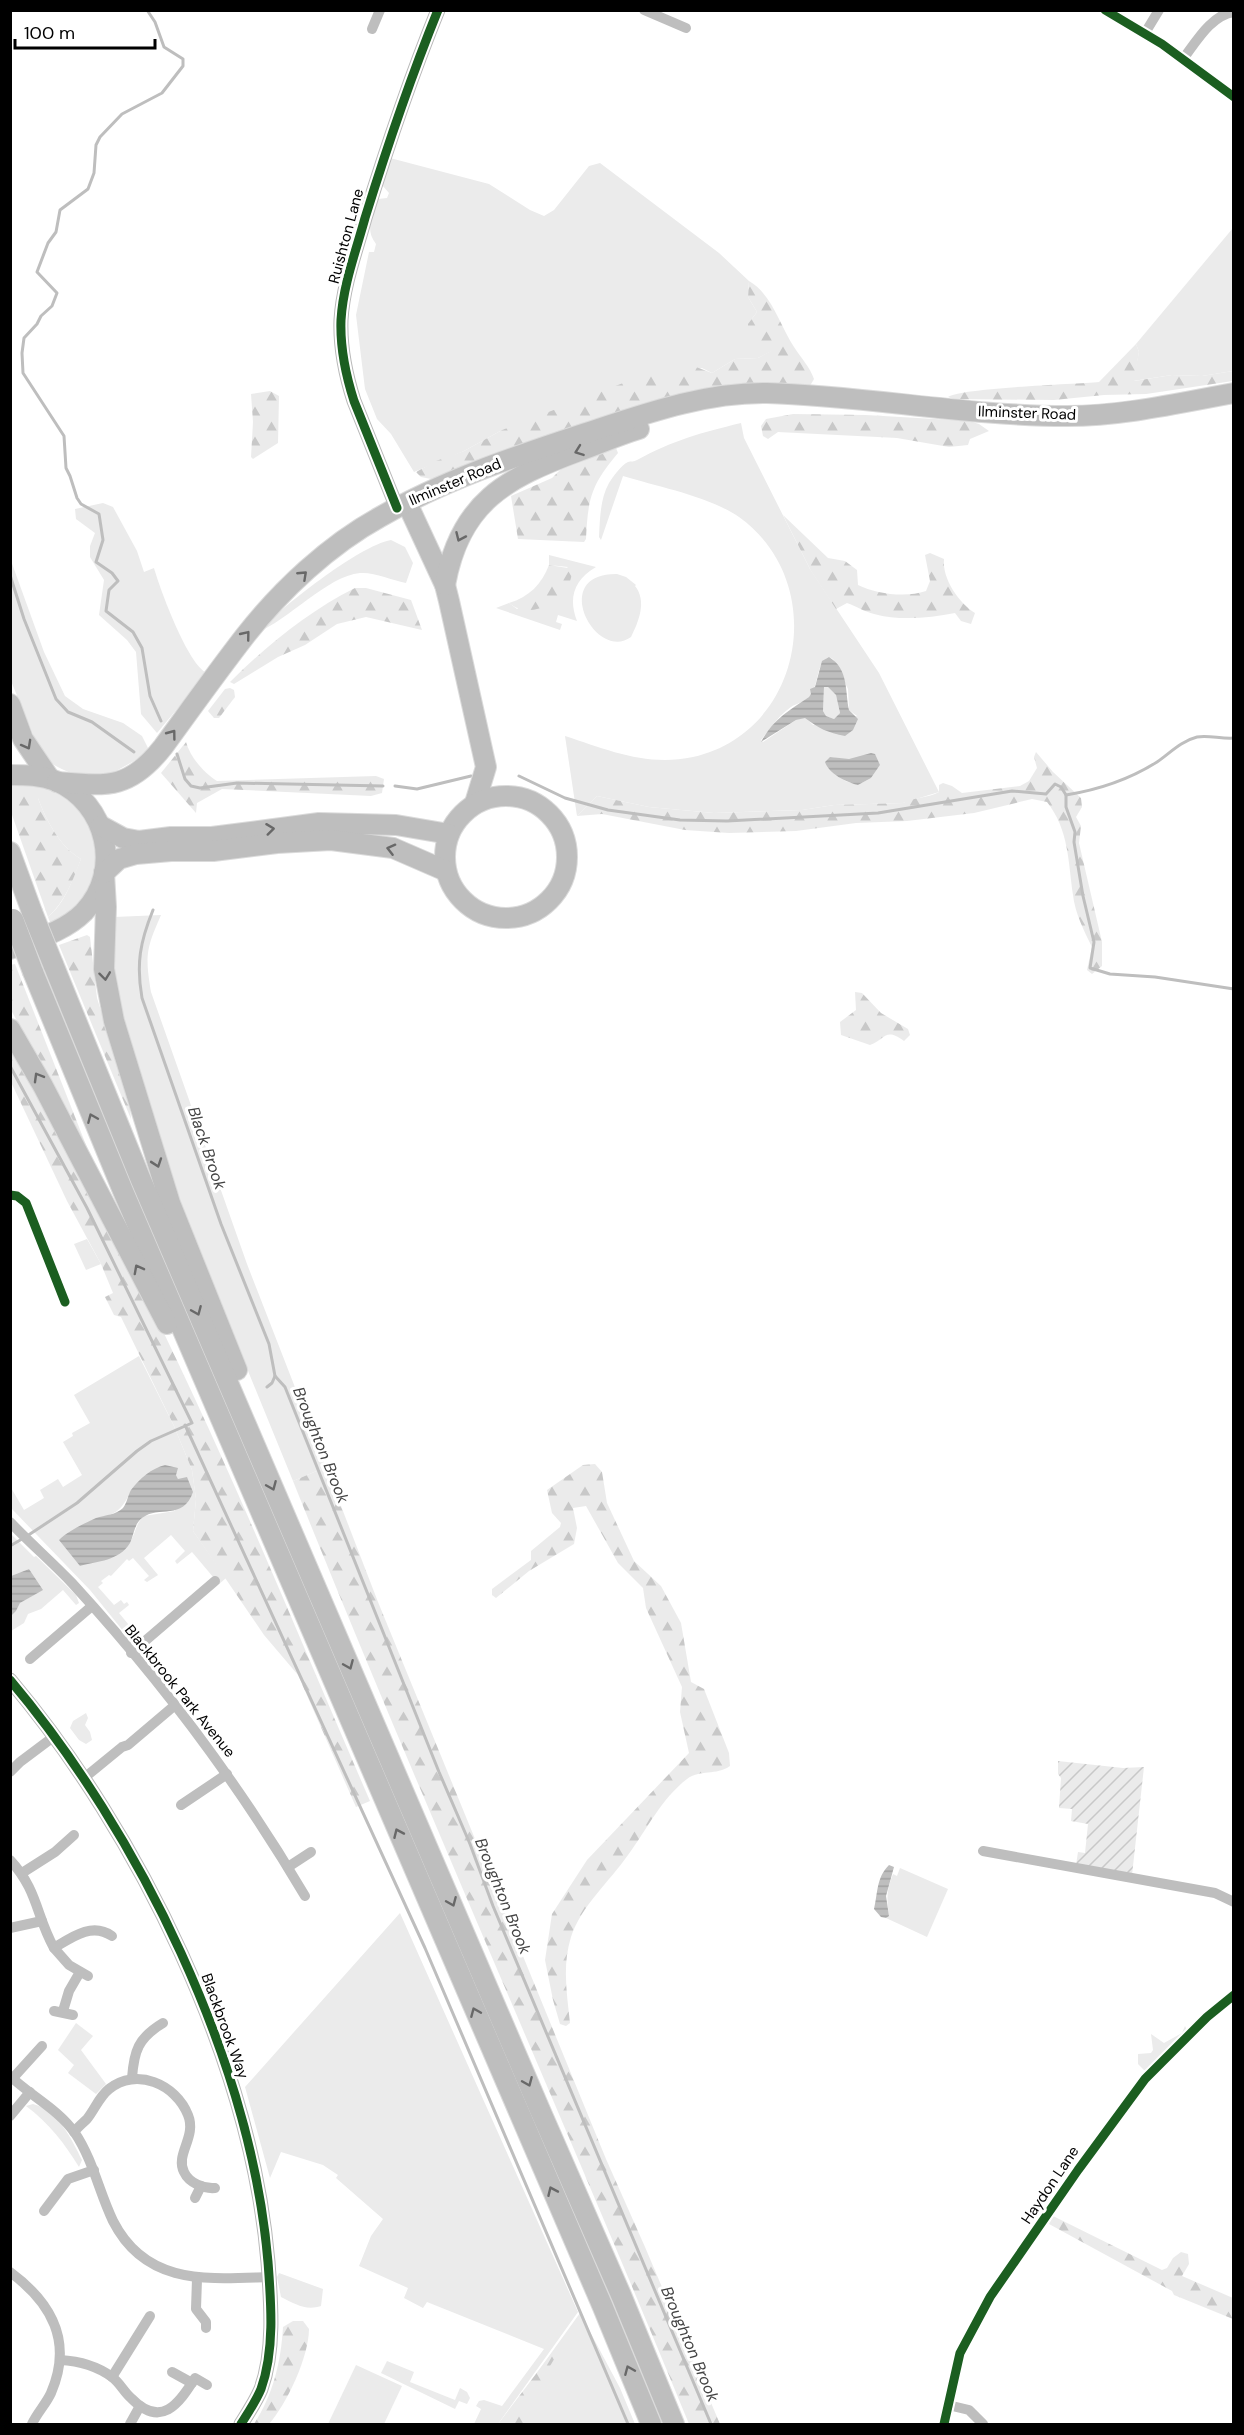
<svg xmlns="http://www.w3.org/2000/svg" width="1244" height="2435" viewBox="0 0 1244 2435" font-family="'DM Sans',sans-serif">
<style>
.green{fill:#ebebeb;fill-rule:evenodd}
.forest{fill:url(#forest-firs)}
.garden{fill:url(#garden-furrows)}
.water{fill:url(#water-rules);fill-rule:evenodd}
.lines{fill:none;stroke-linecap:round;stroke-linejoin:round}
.stream{stroke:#bebebe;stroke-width:3}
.highway-casing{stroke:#dbdbdb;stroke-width:22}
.street{stroke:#bebebe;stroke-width:10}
.secondary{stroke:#b8b8b8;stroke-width:15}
.highway{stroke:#bebebe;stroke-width:20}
.highway-bridge-casing{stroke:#dbdbdb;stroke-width:22;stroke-linecap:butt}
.highway-bridge{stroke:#bebebe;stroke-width:20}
.cycleway-casing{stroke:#fff;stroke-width:13}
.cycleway{stroke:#1b5e20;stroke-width:9}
.oneway{stroke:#686868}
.labels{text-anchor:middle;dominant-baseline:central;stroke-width:6;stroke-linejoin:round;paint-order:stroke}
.street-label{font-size:15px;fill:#000;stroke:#fff}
.water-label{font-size:16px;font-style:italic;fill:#434343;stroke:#fff}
</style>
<defs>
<pattern id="forest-firs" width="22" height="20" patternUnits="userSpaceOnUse" patternTransform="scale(1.5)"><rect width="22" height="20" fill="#ebebeb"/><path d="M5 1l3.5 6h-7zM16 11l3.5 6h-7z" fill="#c8c8c8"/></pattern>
<pattern id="garden-furrows" width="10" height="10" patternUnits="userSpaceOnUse" patternTransform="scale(1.5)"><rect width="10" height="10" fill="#ebebeb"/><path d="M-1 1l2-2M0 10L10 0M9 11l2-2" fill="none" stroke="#c8c8c8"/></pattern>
<pattern id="water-rules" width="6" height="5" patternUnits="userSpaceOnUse" patternTransform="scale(1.5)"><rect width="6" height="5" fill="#bebebe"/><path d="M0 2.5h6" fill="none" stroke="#a2a2a2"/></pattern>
</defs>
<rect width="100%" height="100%" fill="#fff"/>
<g class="green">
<path d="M390 158 489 184 530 210 544 216 554 210 589 166 600 163 719 253 749 281 748 297 757 312 751 320 772 351 758 358 735 359 712 373 702 368 502 430 464 451 414 472 391 434 377 419 365 389 356 315 369 252H374L376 244C364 229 373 215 378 199L387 198 389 193 382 185Z"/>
<polygon points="1233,228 1233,371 1202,376 1172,375 1133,381 1139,352 1136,344"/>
<path d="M741 423 744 438 810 569 879 673 939 792 903 803 834 805 802 810 714 813 649 807 597 796 577 816 565 736C608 750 647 767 693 757 804 732 830 582 739 517 708 496 659 487 623 476L601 540 599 537C600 519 600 499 609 483 613 477 621 465 628 462 631 461 634 462 637 460 674 440 700 433 741 423ZM829 657 833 659 848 689 849 710 857 716 813 725 805 717 796 720 763 742 761 740C770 729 779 715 791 707 797 703 806 702 811 695 819 683 816 663 829 657ZM830 757 880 765 871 778 858 785 845 781Z"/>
<path d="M103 503 113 507 137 551 144 572 154 568C160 589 188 665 207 673L157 733 141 714 136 652 127 640 99 615 104 580 90 557V546L95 533 76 519 75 509Z"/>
<path d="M391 540 405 547 413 563 406 583C391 580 375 572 360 573 327 576 289 620 256 633 281 608 358 546 391 540Z"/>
<path d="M549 555 596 567C574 580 568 598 577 621L558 615 556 622 562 624 560 630 496 608 509 603 517 609 568 567 549 565Z"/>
<path d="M10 558 44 652 65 696 83 709 123 723 142 736 150 752 100 780C78 775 53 771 40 751L11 681Z"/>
<path d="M617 574 626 577 636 585 635 586C647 601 639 621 631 637 596 663 548 573 617 574Z"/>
<polygon points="824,687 828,687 836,695 840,713 834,719 826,716 823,711"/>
<path d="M16 783C28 784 43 784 53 788 104 810 108 872 75 910 69 917 59 921 51 925L48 917C66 902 72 880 81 859 60 847 46 820 38 798L11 797V784Z"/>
<path d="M161 915C146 949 145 956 151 992L247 1264 326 1467 293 1481 166 1170 112 978 114 917Z"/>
<polygon points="87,1239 101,1264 86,1270 74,1244"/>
<path d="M139 1356 174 1426 192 1470 196 1499 193 1531 226 1578 219 1584 192 1552 177 1564 175 1561 185 1551 171 1535 144 1558 158 1575 147 1582 144 1580 149 1576 133 1558 129 1561 127 1559 111 1576 109 1575 101 1581 103 1583 98 1587 114 1605 121 1600 124 1604 127 1602 129 1605 119 1613 138 1636 133 1638 124 1632 90 1590 11 1508 10 1486 24 1510 44 1498 40 1490 58 1479 63 1487 82 1475 63 1442 73 1436 72 1433 90 1423 74 1395ZM176 1475 178 1479 175 1511 144 1516C135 1524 136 1533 130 1542 122 1553 105 1560 92 1562L84 1525C110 1510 116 1522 131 1491Z"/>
<polygon points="11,1534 34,1557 36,1556 76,1595 79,1603 76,1605 63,1590 41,1609 28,1614 24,1623 11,1631 11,1616 16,1611 20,1603 40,1591 29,1569 11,1576"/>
<polygon points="86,1713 88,1718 85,1725 90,1732 92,1740 86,1744 79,1740 70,1728 73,1721"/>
<path d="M900 1868 948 1889 927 1937 886 1918 889 1915C887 1898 886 1892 893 1874L897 1876Z"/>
<polygon points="400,1913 578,2312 498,2424 474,2424 481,2409 476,2406 479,2401 484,2400 502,2406 544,2349 427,2302 423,2308 404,2298 408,2288 359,2266 371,2236 383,2219 336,2178 338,2175 323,2165 281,2152 270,2178 245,2087"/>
<polygon points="76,2023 93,2036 81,2050 106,2084 96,2094 68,2073 74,2065 58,2050"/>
<polygon points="1185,2026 1187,2030 1150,2069 1144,2070 1138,2064 1138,2054 1151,2053 1153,2050 1151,2034 1164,2043 1182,2033"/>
<path d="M33 2104C58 2110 72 2140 82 2160L79 2167C65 2144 49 2123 26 2106Z"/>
<path d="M279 2273 323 2289 321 2306C306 2311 295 2304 281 2297L277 2277Z"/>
<polygon points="580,2313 620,2388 635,2424 500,2424"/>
<polygon points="387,2361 414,2372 410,2382 455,2400 460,2388 467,2392 470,2398 467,2404 459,2401 455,2409 381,2373"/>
<polygon points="356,2365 402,2386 384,2424 328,2424"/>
</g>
<g class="forest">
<path d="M749 281C772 294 780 326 794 347 801 358 810 367 814 379L808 389 761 386 431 479 421 477 416 472 436 461 464 451 502 430 636 378 696 367 712 373 735 359 758 358 771 351 748 330V324L757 312 748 297Z"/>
<path d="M1136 344 1139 352 1134 381 1172 375 1202 376 1233 371V381L1146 394 1104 395 1054 400 953 399 948 397C960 388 1076 384 1099 382Z"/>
<polygon points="270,391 279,396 278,443 253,459 251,457 253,422 251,394"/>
<polygon points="793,414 866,415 969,421 979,424 989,431 970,439 968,445 949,447 897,438 778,432 768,439 763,436 761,426 766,419"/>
<path d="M616 448 618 453C591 485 588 498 586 539L584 542 518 539 511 496 552 478 562 468Z"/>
<path d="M783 515 828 558 845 561 857 570 858 585C876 594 906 598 926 591L930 581 925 555 930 553 944 559C942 579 959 603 975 613L971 624 961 621 955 613C929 618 900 621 874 614 865 612 856 606 847 603L836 609 811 571Z"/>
<path d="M549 565 568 568 573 571C571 577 570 584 566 589 553 607 527 618 509 603 529 597 542 584 549 565Z"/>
<path d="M355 588H366L411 600 422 630 366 617 337 624 305 645 278 657 234 684 230 682C266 646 309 611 355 588Z"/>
<polygon points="230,688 234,690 235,697 219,718 214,718 208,711 225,689"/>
<path d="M186 742C190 757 204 773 217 781L376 776 384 779 382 793 371 796 222 789 197 803 196 813 161 773Z"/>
<path d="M1036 752 1053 772 1081 798 1082 807 1076 817 1081 826 1079 843 1102 942V966L1092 974 1087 970 1092 947C1084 931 1075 913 1073 895 1068 861 1069 830 1047 802L1032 799 974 813 907 821 856 823 796 831 729 833 685 830 602 814 577 816 597 796 649 807 714 813 802 810 834 805 903 803C915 797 928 798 939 792V785L943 783 952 786 962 793 1020 786 1029 781 1037 768 1034 757Z"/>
<path d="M21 789 38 798C46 820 60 847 81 859 73 880 65 902 48 917L11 812V797Z"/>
<polygon points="87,935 90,937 97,998 129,1099 131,1119 59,945"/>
<polygon points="15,964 88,1150 11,1010 10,965"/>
<path d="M855 992 862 993 881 1013 908 1029 910 1035 904 1041C885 1027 886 1039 870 1045L841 1035 840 1022 856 1010Z"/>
<path d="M11 1047C48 1115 87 1182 122 1250 215 1428 290 1617 370 1801L356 1807 298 1675 264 1635 193 1531 196 1499 192 1470 174 1426 121 1317 114 1315 105 1297 113 1293 101 1264 67 1201 11 1082Z"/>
<path d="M595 1464 602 1472 607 1503 634 1561 661 1586 681 1623 691 1682 704 1689 729 1753 730 1766C716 1776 700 1769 687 1779 661 1799 648 1828 628 1855 610 1881 581 1906 571 1937 562 1966 567 1994 570 2023L566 2026 560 2024 553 2000 545 1960 552 1914 587 1860 689 1753 680 1712 682 1687 646 1608 643 1588 618 1563 586 1506 573 1508 577 1528 574 1544 529 1571 496 1598 492 1595V1589L531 1560V1551L560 1527 561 1523 552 1513 547 1490 583 1465Z"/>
<path d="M326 1467 378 1602 606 2159 645 2247 720 2424H689C560 2109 420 1798 293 1481Z"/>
<polygon points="1053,2216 1162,2270 1167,2268 1173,2258 1181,2252 1188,2254 1189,2264 1182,2276 1233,2298 1233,2319 1174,2295 1172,2291 1049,2224"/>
<polygon points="580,2316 523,2411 529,2424 498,2424"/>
<path d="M293 2321H303L309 2329C309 2356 287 2404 269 2424H254C273 2395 281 2362 283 2327Z"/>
</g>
<polygon class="garden" points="1058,1761 1123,1768 1144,1767 1132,1875 1076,1865 1078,1852 1085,1853 1088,1824 1071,1821 1072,1809 1059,1808 1061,1778 1058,1774"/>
<g class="water">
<path d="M829 657C849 669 845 692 849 710L858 719 853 730 845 736C828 733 818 728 805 718L796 720 761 742C774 718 789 711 809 697L811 694 810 689 815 687 822 661ZM824 687H828L836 695 840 713 834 719 826 716 823 711Z"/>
<path d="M871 753 875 754 880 765 871 778 858 785C846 782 829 774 825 762L830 757 849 759Z"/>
<path d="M165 1465 178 1468 176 1475 178 1479 187 1477 193 1492C183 1521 159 1505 142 1518 134 1524 134 1535 130 1543 119 1561 98 1561 80 1566L59 1540C68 1531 85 1523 96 1518 105 1515 116 1515 123 1508 127 1503 128 1495 131 1490 139 1479 152 1468 165 1465Z"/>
<polygon points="29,1569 43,1590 20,1603 16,1611 11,1616 11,1576"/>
<path d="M889 1865 894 1867 886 1896 889 1916 886 1918 881 1917 874 1909C878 1893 876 1878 889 1865Z"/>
</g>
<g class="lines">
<g class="stream">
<polyline points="147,10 155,22 164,47 183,59 183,66 162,93 122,114 100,137 96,145 94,173 88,189 60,210 56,232 48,243 37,272 57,293 52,306 41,316 37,324 24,338 22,353 23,373 64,436 66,468 70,476 77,498 81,504 99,514 103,540 96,562 112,573 118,581 109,590 106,611 133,632 142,648 150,696 161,721"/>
<polyline points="10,575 24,619 56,699 68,712 92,722 134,752"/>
<polyline points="177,754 185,779 191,786 200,788 237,783 383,786"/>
<polyline points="519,776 565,798 608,810 680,820 727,821 878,813 1012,791 1046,794 1055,784 1061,787 1066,795 1066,807 1075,832 1074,842 1083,896 1094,942 1090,968 1110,974 1155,977 1234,989"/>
<polyline points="395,786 417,789 471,776"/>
<path d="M1066 795C1097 790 1130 779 1157 762 1170 753 1181 741 1197 737 1209 735 1221 739 1234 738"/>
<path d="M153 910C140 942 136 964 142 998L221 1224 269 1344 275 1376 272 1383 267 1387"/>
<polyline points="10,1066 87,1208 192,1423 151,1441 137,1451 77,1503 27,1536"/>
<polyline points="275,1376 285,1387 439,1772 470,1844 493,1906 711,2424"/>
<polyline points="185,1425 425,1948 628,2424"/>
<polyline points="10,1546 22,1539"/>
</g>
<defs>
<g id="highway">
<polyline points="407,503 445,585 449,601 486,767 475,803"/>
<path d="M445 585C460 502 506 478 579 451 599 444 619 435 639 429"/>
<polyline points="10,704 23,739 50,779"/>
<path d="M10 775C26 775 41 775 56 781 107 803 123 871 84 912 64 932 36 939 10 949"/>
<path d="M57 782C107 786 129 790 163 747 190 710 217 672 245 636 281 590 329 545 380 517 444 480 516 456 586 433 644 414 705 392 767 393 867 396 967 416 1067 416 1123 416 1179 403 1234 393"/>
<circle cx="506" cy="857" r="61"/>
<polyline points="101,826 123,838 139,841 171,837 212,837 319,823 396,825 449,834"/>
<polyline points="10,852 32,912"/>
<polyline points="104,873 106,907 104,969 114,1021 170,1203 237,1370"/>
<polyline points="104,873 119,859 136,854 171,851 213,851 277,843 331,840 393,848 446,871"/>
<polyline points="53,964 141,1180 540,2110 621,2295 674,2424"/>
<polyline points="33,972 123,1191 602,2305 651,2424"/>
<polyline points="10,1029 43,1086 167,1324"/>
</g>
</defs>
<use href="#highway" class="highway-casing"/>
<g class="street">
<polyline points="644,10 686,28"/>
<polyline points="1105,10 1162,44 1234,97"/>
<polyline points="372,29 380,10"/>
<polyline points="1145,33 1159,10"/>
<path d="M1183 59C1196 42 1211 15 1234 12"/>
<polyline points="10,1195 17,1196 26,1203 65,1302"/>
<path d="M10 1522C30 1543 52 1562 72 1583 160 1679 239 1784 305 1896"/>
<polyline points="131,1653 215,1581"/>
<polyline points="30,1659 92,1606"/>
<polyline points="10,1772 20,1762 56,1735"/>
<polyline points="84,1778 122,1747 128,1745 174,1706"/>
<polyline points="181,1805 227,1774"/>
<polyline points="983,1851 1215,1893 1234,1902"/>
<path d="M10 1860C38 1890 36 1916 54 1948 72 1937 92 1922 112 1936"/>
<polyline points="288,1867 311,1852"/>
<polyline points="22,1873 55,1852 74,1835"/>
<polyline points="10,1928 42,1921"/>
<polyline points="54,1948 69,1965 88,1976"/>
<polyline points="54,2011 73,2015"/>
<polyline points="63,2011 69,1991 80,1972"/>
<path d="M10 2076C31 2096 58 2109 75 2133 93 2160 99 2192 113 2221 146 2286 208 2279 269 2277"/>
<polyline points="13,2078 42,2046"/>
<path d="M132 2078C134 2051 138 2038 163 2023"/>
<polyline points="10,2116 30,2092"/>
<path d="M74 2132C78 2127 83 2123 87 2119 95 2109 99 2097 109 2089 136 2067 176 2084 188 2115 197 2137 175 2154 184 2172 189 2183 204 2189 215 2188"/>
<polyline points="195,2198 201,2186"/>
<polyline points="44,2211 68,2179 94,2170"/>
<path d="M10 2272C52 2303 73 2342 51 2393 46 2404 37 2413 32 2424"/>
<polyline points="197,2279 196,2309 206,2322 206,2328"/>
<path d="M60 2360C78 2361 97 2366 112 2377 120 2383 124 2392 131 2398 161 2429 179 2404 195 2378L207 2385"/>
<polyline points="172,2372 192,2383"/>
<polyline points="112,2377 150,2316"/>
<polyline points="948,2405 969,2410 983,2424"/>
<polyline points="130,2424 140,2406"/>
<polyline points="944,2424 960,2353 990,2297 1078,2170 1145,2079 1207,2017 1234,1995"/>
</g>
<g class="secondary">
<path d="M397 508 354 401C346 376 340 347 341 320 343 285 356 251 365 218 387 147 410 79 438 10"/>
<path d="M10 1680C139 1833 251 2061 268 2262 271 2302 275 2350 261 2389 256 2401 248 2413 241 2424"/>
</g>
<use href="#highway" class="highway"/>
<defs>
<g id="highway-bridge">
<polyline points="32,912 53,964"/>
<polyline points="13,919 33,972"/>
</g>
</defs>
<use href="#highway-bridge" class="highway-bridge-casing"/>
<use href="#highway-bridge" class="highway-bridge"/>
<defs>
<g id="cycleway">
<polyline points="1105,10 1162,44 1234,97"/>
<path d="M397 508 354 401C346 376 340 347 341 320 343 285 356 251 365 218 387 147 410 79 438 10"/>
<polyline points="10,1195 17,1196 26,1203 65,1302"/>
<path d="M10 1680C139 1833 251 2061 268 2262 271 2302 275 2350 261 2389 256 2401 248 2413 241 2424"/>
<polyline points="944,2424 960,2353 990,2297 1078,2170 1145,2079 1207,2017 1234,1995"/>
</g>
</defs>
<use href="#cycleway" class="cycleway-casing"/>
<use href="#cycleway" class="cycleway"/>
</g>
<defs><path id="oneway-chevron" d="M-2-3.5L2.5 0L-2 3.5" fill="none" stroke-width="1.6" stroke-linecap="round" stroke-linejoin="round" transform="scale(1.5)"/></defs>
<g class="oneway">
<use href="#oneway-chevron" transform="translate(579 451) rotate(160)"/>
<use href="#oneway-chevron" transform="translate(460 537) rotate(114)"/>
<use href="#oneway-chevron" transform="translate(303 575) rotate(-43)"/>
<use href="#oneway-chevron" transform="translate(246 635) rotate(-51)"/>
<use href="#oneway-chevron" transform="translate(172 734) rotate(-53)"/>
<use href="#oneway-chevron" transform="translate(27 745) rotate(61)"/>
<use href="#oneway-chevron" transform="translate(270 829) rotate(-7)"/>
<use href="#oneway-chevron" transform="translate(391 849) rotate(-166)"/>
<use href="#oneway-chevron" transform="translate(105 976) rotate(83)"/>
<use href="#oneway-chevron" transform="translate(38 1077) rotate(-120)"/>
<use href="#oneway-chevron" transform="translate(92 1118) rotate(-113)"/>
<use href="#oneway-chevron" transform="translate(157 1163) rotate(71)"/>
<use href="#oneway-chevron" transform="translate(138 1269) rotate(-118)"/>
<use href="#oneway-chevron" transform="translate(197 1311) rotate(67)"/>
<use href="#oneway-chevron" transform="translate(272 1486) rotate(67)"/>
<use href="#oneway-chevron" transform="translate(349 1665) rotate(67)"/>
<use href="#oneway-chevron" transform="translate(398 1833) rotate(-114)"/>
<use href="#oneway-chevron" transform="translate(452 1902) rotate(67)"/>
<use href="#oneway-chevron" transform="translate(475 2012) rotate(-113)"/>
<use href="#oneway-chevron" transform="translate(528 2082) rotate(67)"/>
<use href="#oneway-chevron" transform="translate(552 2191) rotate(-114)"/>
<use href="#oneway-chevron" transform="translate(629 2370) rotate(-113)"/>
</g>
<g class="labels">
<g class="street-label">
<text transform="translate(346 236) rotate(-75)">Ruishton Lane</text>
<text transform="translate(1027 413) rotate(2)">Ilminster Road</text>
<text transform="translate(455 482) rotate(-23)">Ilminster Road</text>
<text transform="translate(180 1691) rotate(51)">Blackbrook Park Avenue</text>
<text transform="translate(225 2026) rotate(70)">Blackbrook Way</text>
<text transform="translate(1050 2185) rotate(-56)">Haydon Lane</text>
</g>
<g class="water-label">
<text transform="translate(207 1148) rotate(71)">Black Brook</text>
<text transform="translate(321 1445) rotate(68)">Broughton Brook</text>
<text transform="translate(503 1896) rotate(68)">Broughton Brook</text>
<text transform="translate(690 2344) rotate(67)">Broughton Brook</text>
</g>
</g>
<rect width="1244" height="2435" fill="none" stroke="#000000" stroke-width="24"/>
<path d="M15 39v9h140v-9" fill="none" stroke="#000000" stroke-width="3"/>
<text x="24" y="39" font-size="18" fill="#000000" stroke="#ffffff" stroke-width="4.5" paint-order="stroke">100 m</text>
</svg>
